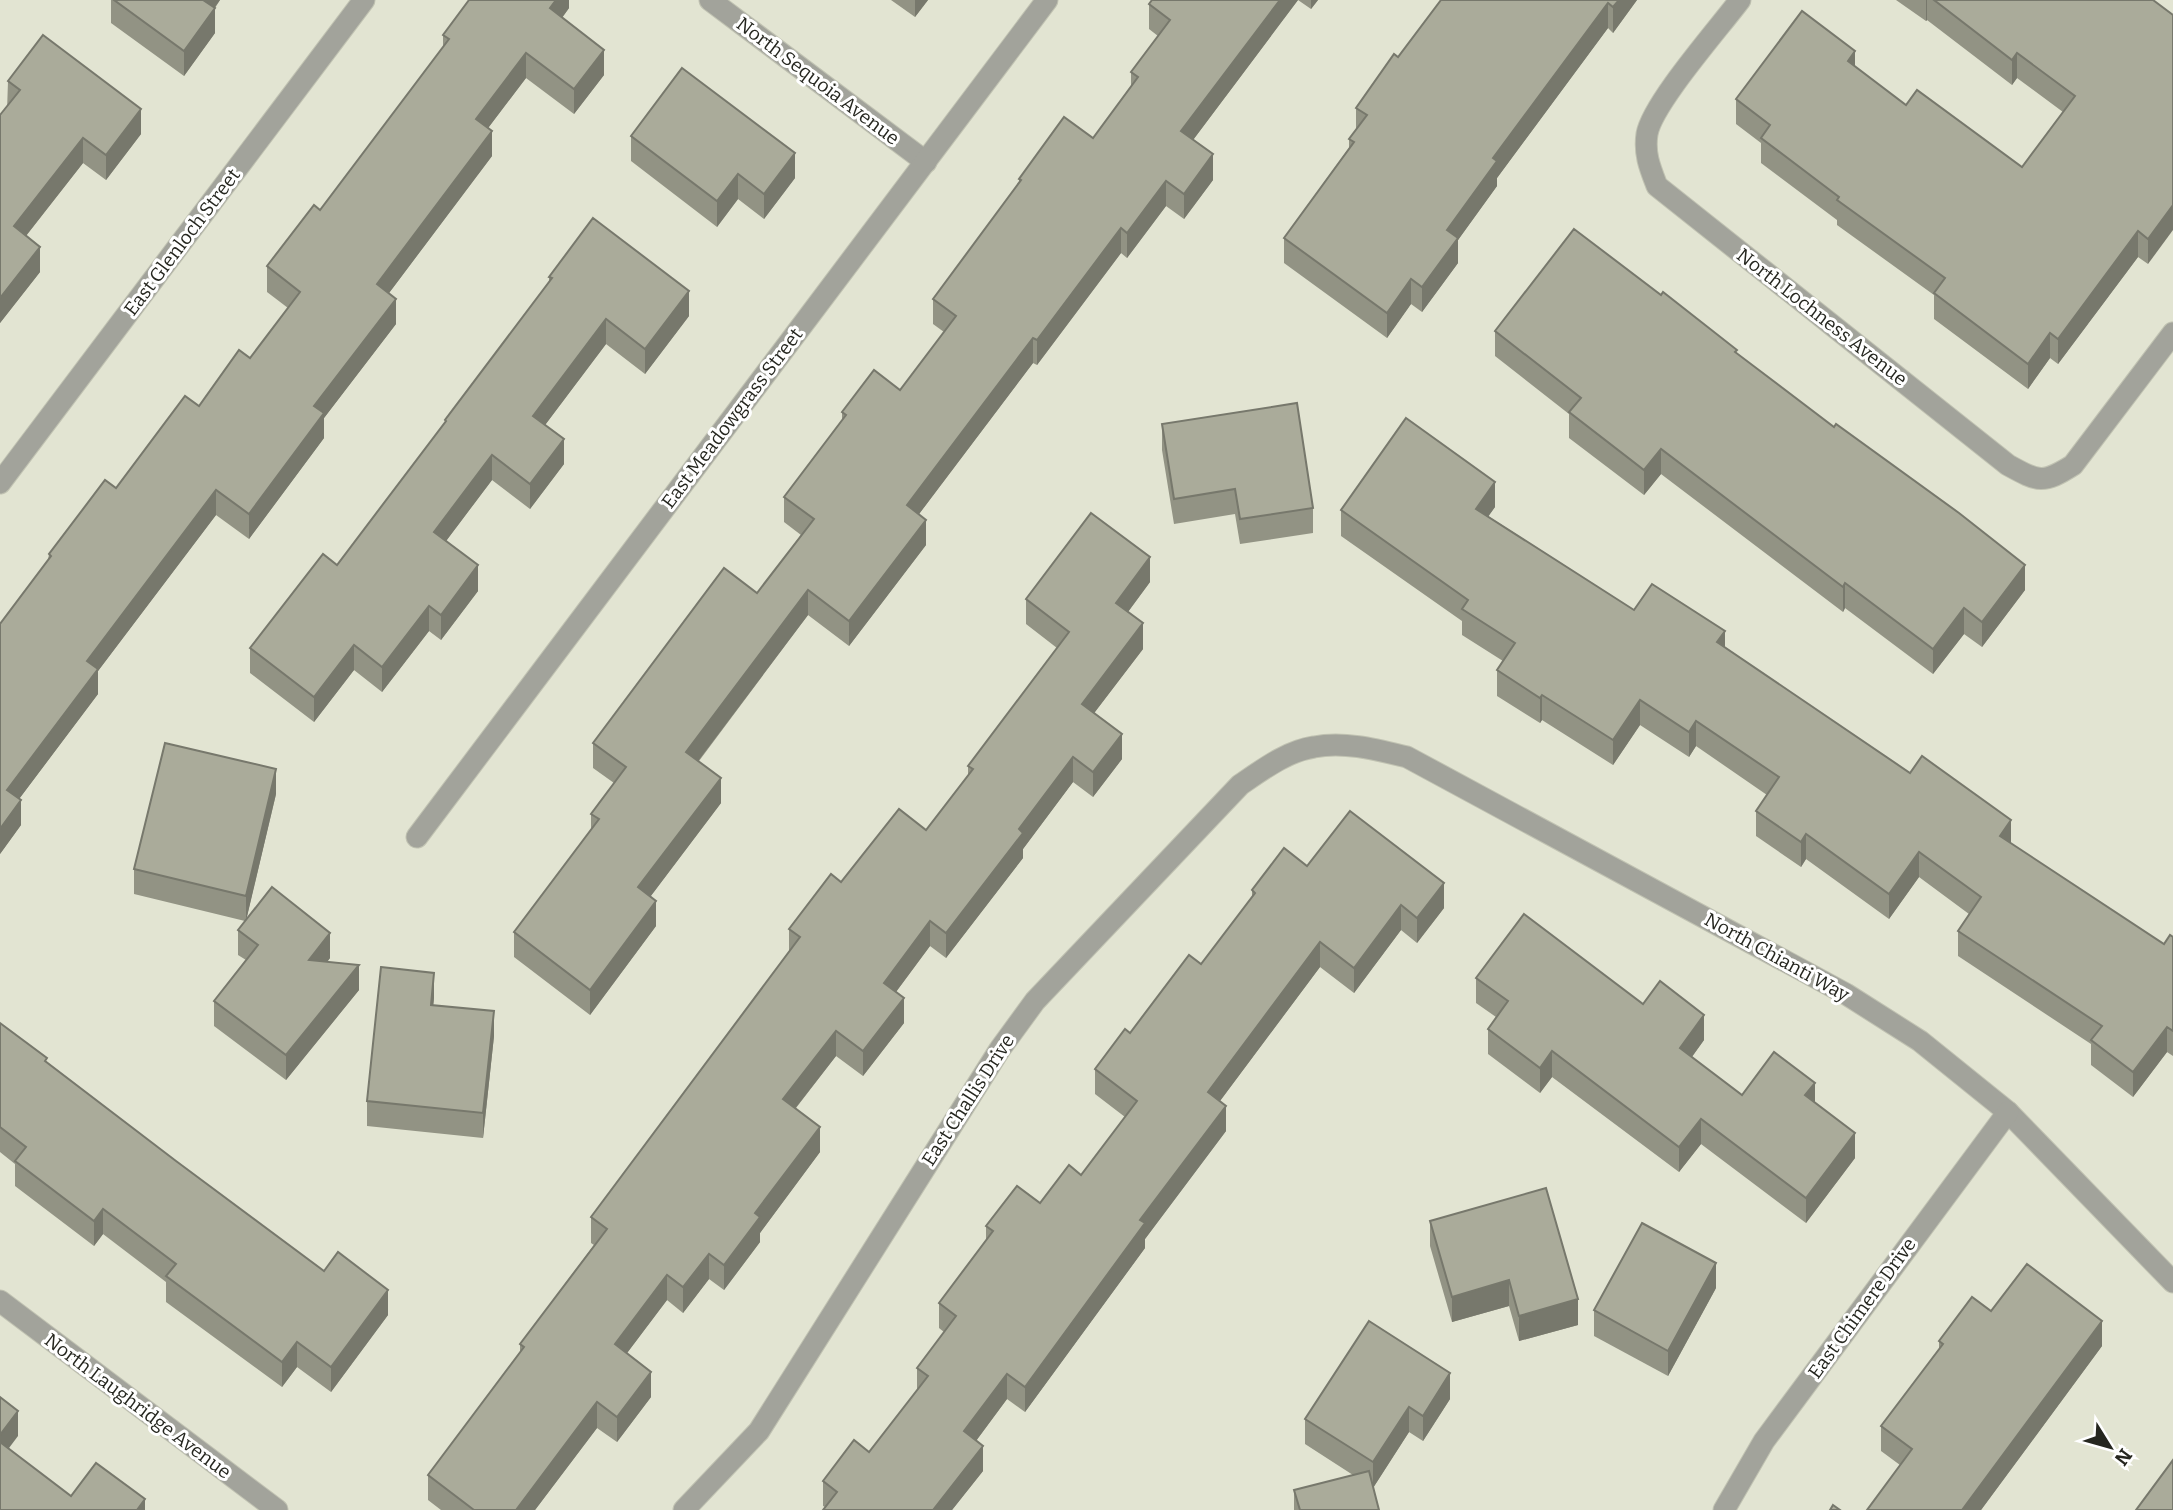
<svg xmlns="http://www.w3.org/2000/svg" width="2173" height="1510" viewBox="0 0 2173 1510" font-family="Bitter,serif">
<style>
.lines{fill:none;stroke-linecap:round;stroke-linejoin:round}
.street-casing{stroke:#c0c2b2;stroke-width:23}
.street{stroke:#a2a39b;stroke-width:21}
.wall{fill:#929384}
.shaded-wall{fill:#77786c}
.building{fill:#aaab9a;stroke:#77786c;stroke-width:2}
.labels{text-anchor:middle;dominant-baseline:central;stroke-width:6;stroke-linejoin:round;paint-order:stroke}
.street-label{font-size:19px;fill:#25261f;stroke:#fff}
</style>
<rect width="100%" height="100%" fill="#e2e4d2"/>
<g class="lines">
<defs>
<g id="street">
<polyline points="710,0 926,162"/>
<path d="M1740 0C1719 28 1652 104 1647 134 1644 154 1650 168 1657 186L2008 465C2039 482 2043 484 2073 465L2173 333"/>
<polyline points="0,483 364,0"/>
<polyline points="417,837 1047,0"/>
<polyline points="0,1301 277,1510"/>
<path d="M684 1510 759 1431 1000 1049 1035 1001 1240 785C1262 770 1287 751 1314 747 1345 741 1378 750 1407 757L1846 994 1920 1041 2008 1112 2173 1282"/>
<polyline points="1724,1510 1764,1441 2008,1112"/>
</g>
</defs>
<use href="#street" class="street-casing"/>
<use href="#street" class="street"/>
</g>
<g class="wall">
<polygon points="111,0 220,0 215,8 215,33 184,76 111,23"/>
<polygon points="569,0 569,8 562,18 604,75 574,114 526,78 488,128 492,156 389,293 396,324 324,418 324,438 249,539 216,515 98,671 98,694 19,799 21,825 0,854 49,554 199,406 250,358 288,308 267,292 267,266 320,210 443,47 443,35"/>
<polygon points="891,0 928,0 915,17"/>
<polygon points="1152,0 1318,0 1311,9 1298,0 1193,140 1213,180 1184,219 1166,206 1127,258 1121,253 1037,365 1033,363 919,514 926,545 849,646 808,615 699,761 721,803 650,897 656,926 590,1015 514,957 514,932 591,830 591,814 614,783 593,768 593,743 757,593 801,535 784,522 784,497 842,420 842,412 900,390 944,332 933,324 933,299 1019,183 1019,179 1093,138 1131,86 1131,72 1158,36 1149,29 1149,4"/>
<polygon points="1441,0 1637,0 1613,33 1608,28 1497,178 1497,186 1458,240 1458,263 1422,312 1411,304 1387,338 1284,263 1284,238 1349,148 1349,139 1356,130 1356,108 1398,57"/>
<polygon points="1896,0 2153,0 2148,264 2138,257 2058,364 2050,358 2028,389 1934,319 1934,295 1837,225 1837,220 1761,163 1761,143 1736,124 1736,99 1855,67 1906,105 2022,167 2063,112 2017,78 2012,85 1927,20 1926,21"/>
<polygon points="8,81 141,134 106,180 83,163 26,236 40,272 0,323"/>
<polygon points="631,136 795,178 764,219 738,199 717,227 631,161"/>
<polygon points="549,277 689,316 645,374 606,344 545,425 564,464 530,509 492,480 446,541 478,591 441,640 429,631 382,692 354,670 314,722 250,673 250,648 337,565 445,423 445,420 549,282"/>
<polygon points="1495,331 1737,353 2025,590 1982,647 1964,634 1933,674 1845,608 1843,612 1661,474 1644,495 1569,438 1569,414 1495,356"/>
<polygon points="1162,424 1313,508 1313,533 1240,544 1235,514 1174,524 1162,450"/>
<polygon points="1495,507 1488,516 1634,610 1725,647 2011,844 2164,944 2173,937 2173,1056 2167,1052 2133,1097 2091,1065 2091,1044 1958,956 1958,931 1969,914 1919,877 1889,919 1806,859 1801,867 1756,836 1756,811 1767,795 1696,746 1689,757 1640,725 1613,765 1542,720 1540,723 1497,696 1497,670 1503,661 1462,635 1462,621 1341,536 1341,510"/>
<polygon points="1150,582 1128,612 1143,649 1094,713 1122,759 1093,797 1073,782 1023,849 1023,858 946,958 930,946 896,992 904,1023 863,1076 836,1056 796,1108 820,1152 760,1233 760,1242 724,1290 709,1279 683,1313 667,1300 627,1353 651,1397 617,1442 597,1428 535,1510 441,1510 428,1500 428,1475 520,1352 520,1344 594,1245 591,1243 591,1217 789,952 789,929 841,882 926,830 968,775 968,766 1057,648 1026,624 1026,599"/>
<polygon points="276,794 246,920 330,958 327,962 359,990 286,1080 214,1026 214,1001 246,960 238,955 238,930 245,921 134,894 134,869"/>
<polygon points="1307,866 1444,908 1417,943 1401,930 1354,993 1320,967 1220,1101 1226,1131 1145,1239 1145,1248 1025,1412 1007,1399 976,1441 983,1471 952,1510 823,1510 825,1507 823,1506 823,1481 869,1452 917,1390 917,1368 944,1332 939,1328 939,1303 986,1240 986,1226 1040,1203 1081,1175 1125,1117 1095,1094 1095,1069 1201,964 1252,897 1252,890"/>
<polygon points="1476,978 1643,1004 1704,1040 1692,1057 1742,1095 1815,1102 1855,1158 1806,1223 1701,1144 1679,1172 1552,1077 1540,1093 1488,1054 1488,1029 1496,1017 1476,1003"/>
<polygon points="434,998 433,1005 494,1036 483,1138 367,1126 367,1101"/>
<polygon points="0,1023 47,1062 176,1161 324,1271 388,1315 331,1392 297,1367 282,1387 166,1302 166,1282 103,1234 94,1246 15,1186 15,1164 0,1152"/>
<polygon points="1430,1221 1578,1325 1519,1341 1509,1306 1452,1322 1430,1246"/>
<polygon points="1716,1288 1668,1376 1594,1336 1594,1310"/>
<polygon points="1991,1311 2102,1346 1981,1510 1867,1510 1900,1465 1881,1451 1881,1426 1939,1349 1939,1341"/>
<polygon points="1450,1399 1423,1441 1409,1432 1373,1488 1379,1510 1294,1510 1294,1490 1353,1475 1305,1444 1305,1419"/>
</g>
<g class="shaded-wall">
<polygon points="202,0 220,0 202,25"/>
<polygon points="556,0 569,0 569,8 550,34 550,8"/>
<polygon points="915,0 928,0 915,17"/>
<polygon points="1280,0 1298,0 1181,156 1181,131"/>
<polygon points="1311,0 1318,0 1311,9"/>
<polygon points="1619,0 1637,0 1613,33 1613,7"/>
<polygon points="1926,0 1927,0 1927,20 1926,21"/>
<polygon points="1608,3 1608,28 1497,178 1497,186 1458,240 1458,263 1422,312 1422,287 1447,230 1493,158"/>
<polygon points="215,8 215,33 184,76 184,51"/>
<polygon points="604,50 604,75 574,114 574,89"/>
<polygon points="1855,51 1855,76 1848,61"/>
<polygon points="526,53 526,78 476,144 476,119"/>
<polygon points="2017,53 2017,78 2012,85 2012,60"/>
<polygon points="141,109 141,134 106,180 106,155"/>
<polygon points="492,131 492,156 377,309 377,284"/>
<polygon points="83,138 83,163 14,251 14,226"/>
<polygon points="795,153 795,178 764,219 764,194"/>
<polygon points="1213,154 1213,180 1184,219 1184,194"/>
<polygon points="738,174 738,199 717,227 717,201"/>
<polygon points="1166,181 1166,206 1127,258 1127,233"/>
<polygon points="2173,205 2173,230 2148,264 2148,239"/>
<polygon points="1121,228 1121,253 1037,365 1037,340"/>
<polygon points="2138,231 2138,257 2058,364 2058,339"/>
<polygon points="40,247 40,272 0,323 0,298"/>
<polygon points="1411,279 1411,304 1387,338 1387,313"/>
<polygon points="689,291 689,316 645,374 645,349"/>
<polygon points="396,299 396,324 324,418 324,438 249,539 249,514 314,406"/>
<polygon points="606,319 606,344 533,441 533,416"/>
<polygon points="2050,333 2050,358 2028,389 2028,364"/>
<polygon points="1033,338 1033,363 907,530 907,505"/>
<polygon points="564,439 564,464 530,509 530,484"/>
<polygon points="1661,449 1661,474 1644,495 1644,470"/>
<polygon points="492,455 492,480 434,557 434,532"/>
<polygon points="1495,482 1495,507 1476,534 1476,509"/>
<polygon points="216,490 216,515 98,671 98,694 7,815 7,790 87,661"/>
<polygon points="926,520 926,545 849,646 849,621"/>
<polygon points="1150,557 1150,582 1116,628 1116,603"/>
<polygon points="478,565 478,591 441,640 441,615"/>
<polygon points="2025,565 2025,590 1982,647 1982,622"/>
<polygon points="1845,583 1845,608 1843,612 1843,587"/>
<polygon points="808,590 808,615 686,777 686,752"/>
<polygon points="429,606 429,631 382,692 382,667"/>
<polygon points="1964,608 1964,634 1933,674 1933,649"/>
<polygon points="1143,623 1143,649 1082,729 1082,704"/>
<polygon points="1725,631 1725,656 1717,642"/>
<polygon points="354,645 354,670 314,722 314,697"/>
<polygon points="1542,695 1542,720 1540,723 1540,698"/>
<polygon points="1640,700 1640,725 1613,765 1613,740"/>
<polygon points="1696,721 1696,746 1689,757 1689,732"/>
<polygon points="1122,734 1122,759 1093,797 1093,772"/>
<polygon points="1073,757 1073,782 1023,849 1023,858 946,958 946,933 1019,829"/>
<polygon points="276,769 276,794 246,921 246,896"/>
<polygon points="721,778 721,803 638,913 638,887"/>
<polygon points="21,800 21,825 0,854 0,829"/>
<polygon points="2011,820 2011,845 2000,836"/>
<polygon points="1806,834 1806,859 1801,867 1801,842"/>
<polygon points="1919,852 1919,877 1889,919 1889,894"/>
<polygon points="1444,883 1444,908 1417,943 1417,918"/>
<polygon points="656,901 656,926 590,1015 590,990"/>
<polygon points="1401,905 1401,930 1354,993 1354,968"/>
<polygon points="930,921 930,946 884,1008 884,983"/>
<polygon points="330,933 330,958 309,985 309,960"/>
<polygon points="1320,942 1320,967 1208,1117 1208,1092"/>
<polygon points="359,965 359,990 286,1080 286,1055"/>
<polygon points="434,973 434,998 431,1030 431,1005"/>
<polygon points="904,998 904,1023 863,1076 863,1051"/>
<polygon points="494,1011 494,1036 483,1138 483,1113"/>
<polygon points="1704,1015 1704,1040 1680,1073 1680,1048"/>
<polygon points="2167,1027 2167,1052 2133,1097 2133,1072"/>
<polygon points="836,1031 836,1056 783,1124 783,1099"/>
<polygon points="1552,1051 1552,1077 1540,1093 1540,1068"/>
<polygon points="1815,1083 1815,1108 1805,1095"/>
<polygon points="1226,1106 1226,1131 1145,1239 1145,1248 1025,1412 1025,1387 1140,1220"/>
<polygon points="1701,1119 1701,1144 1679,1172 1679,1147"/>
<polygon points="820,1127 820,1152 760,1233 760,1242 724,1290 724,1265 755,1213"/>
<polygon points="1855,1133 1855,1158 1806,1223 1806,1198"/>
<polygon points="103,1209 103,1234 94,1246 94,1221"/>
<polygon points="709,1254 709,1279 683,1313 683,1287"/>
<polygon points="1716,1263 1716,1288 1668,1376 1668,1351"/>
<polygon points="667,1275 667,1300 615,1369 615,1344"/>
<polygon points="1509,1280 1509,1306 1452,1322 1452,1297"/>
<polygon points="388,1290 388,1315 331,1392 331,1367"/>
<polygon points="1578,1299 1578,1325 1519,1341 1519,1316"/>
<polygon points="2102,1321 2102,1346 1981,1510 1962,1510"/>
<polygon points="297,1342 297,1367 282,1387 282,1362"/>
<polygon points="651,1372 651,1397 617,1442 617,1417"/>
<polygon points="1450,1373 1450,1399 1423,1441 1423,1416"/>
<polygon points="1007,1374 1007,1399 964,1457 964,1431"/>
<polygon points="597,1402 597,1428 535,1510 516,1510"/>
<polygon points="1409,1407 1409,1432 1373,1488 1373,1462"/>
<polygon points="18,1411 18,1436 0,1460 0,1435"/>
<polygon points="983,1446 983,1471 952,1510 933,1510"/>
<polygon points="145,1499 145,1510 137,1510"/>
</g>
<g class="building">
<polygon points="114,0 203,0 215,8 184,51"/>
<polygon points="469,0 556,0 550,8 604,50 574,89 526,53 476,119 492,131 377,284 396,299 314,406 324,413 249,514 216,490 87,661 98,669 7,790 21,800 0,829 0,624 51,556 49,554 105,480 116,488 185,396 199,406 239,350 250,358 300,292 267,266 314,205 320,210 449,39 443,35"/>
<polygon points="1152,0 1280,0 1181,131 1213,154 1184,194 1166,181 1127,233 1121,228 1037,340 1033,338 907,505 926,520 849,621 808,590 686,752 721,778 638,887 656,901 590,990 514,932 599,819 591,814 626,767 593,743 724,568 757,593 814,519 784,497 846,415 842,412 874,370 900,390 956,316 933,299 1021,180 1019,179 1064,117 1093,138 1138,77 1131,72 1170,20 1149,4"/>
<polygon points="1441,0 1619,0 1613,7 1608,3 1493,158 1497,161 1447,230 1458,238 1422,287 1411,279 1387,313 1284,238 1354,142 1349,139 1367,115 1356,108 1394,54 1398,57"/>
<polygon points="1934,0 2153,0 2173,15 2173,205 2148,239 2138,231 2058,339 2050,333 2028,364 1934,293 1945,278 1837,200 1839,197 1761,138 1770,125 1736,99 1802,11 1855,51 1848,61 1906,105 1917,90 2022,167 2075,96 2017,53 2012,60"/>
<polygon points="43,35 141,109 106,155 83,138 14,226 40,247 0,298 0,115 20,90 8,81"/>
<polygon points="682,68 795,153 764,194 738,174 717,201 631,136"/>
<polygon points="593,218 689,291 645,349 606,319 533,416 564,439 530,484 492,455 434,532 478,565 441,615 429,606 382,667 354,645 314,697 250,648 323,554 337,565 446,421 445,420 552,278 549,277"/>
<polygon points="1574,229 1661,295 1663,292 1737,350 1735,352 1834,427 1836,424 1959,513 2025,565 1982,622 1964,608 1933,649 1845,583 1843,587 1661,449 1644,470 1569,412 1581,398 1495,331"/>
<polygon points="1297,403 1313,508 1240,519 1235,489 1174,499 1162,424"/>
<polygon points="1406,418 1495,482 1476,509 1634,610 1652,584 1725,631 1717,642 1910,773 1922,756 2011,820 2000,836 2164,944 2170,935 2173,937 2173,1031 2167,1027 2133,1072 2091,1040 2102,1026 1958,931 1981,897 1919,852 1889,894 1806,834 1801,842 1756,811 1779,777 1696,721 1689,732 1640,700 1613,740 1542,695 1540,698 1497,670 1515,643 1462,609 1468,600 1341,510"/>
<polygon points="1091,513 1150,557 1116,603 1143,623 1082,704 1122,734 1093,772 1073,757 1019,829 1023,833 946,933 930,921 884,983 904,998 863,1051 836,1031 783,1099 820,1127 755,1213 760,1217 724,1265 709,1254 683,1287 667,1275 615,1344 651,1372 617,1417 597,1402 516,1510 474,1510 428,1475 524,1347 520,1344 607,1229 591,1217 800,937 789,929 831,874 841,882 899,809 926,830 973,769 968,766 1069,632 1026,599"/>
<polygon points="165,743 276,769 246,896 134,869"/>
<polygon points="1350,811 1444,883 1417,918 1401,905 1354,968 1320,942 1208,1092 1226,1106 1140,1220 1145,1223 1025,1387 1007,1374 964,1431 983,1446 933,1510 823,1510 837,1492 823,1481 854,1440 869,1452 928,1376 917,1368 956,1316 939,1303 993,1231 986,1226 1017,1186 1040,1203 1069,1165 1081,1175 1137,1101 1095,1069 1125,1029 1130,1033 1189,955 1201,964 1255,893 1252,890 1284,848 1307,866"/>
<polygon points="272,887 330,933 309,960 359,965 286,1055 214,1001 258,945 238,930"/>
<polygon points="1524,914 1643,1004 1660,981 1704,1015 1680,1048 1742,1095 1774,1052 1815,1083 1805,1095 1855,1133 1806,1198 1701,1119 1679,1147 1552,1051 1540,1068 1488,1029 1508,1001 1476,978"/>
<polygon points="381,967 434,973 431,1005 494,1011 483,1113 367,1101"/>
<polygon points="0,1023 47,1058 45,1061 176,1161 324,1271 338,1252 388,1290 331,1367 297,1342 282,1362 166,1276 176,1264 103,1209 94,1221 15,1161 26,1147 0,1127"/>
<polygon points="1546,1188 1578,1299 1519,1316 1509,1280 1452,1297 1430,1221"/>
<polygon points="1642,1223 1716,1263 1668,1351 1594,1310"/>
<polygon points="2027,1264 2102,1321 1962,1510 1867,1510 1912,1449 1881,1426 1943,1344 1939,1341 1972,1297 1991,1311"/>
<polygon points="1369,1321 1450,1373 1423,1416 1409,1407 1373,1462 1305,1419"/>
<polygon points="0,1397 18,1411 0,1435"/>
<polygon points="0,1442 71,1496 96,1463 145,1499 137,1510 0,1510"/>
<polygon points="2173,1460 2173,1510 2136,1510"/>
<polygon points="1369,1471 1379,1510 1300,1510 1294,1490"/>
<polygon points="1833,1505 1840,1510 1830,1510"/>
</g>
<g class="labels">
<g class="street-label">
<text transform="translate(818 81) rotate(37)">North Sequoia Avenue</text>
<text transform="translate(182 242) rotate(-53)">East Glenloch Street</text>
<text transform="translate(1822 317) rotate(38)">North Lochness Avenue</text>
<text transform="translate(732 418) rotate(-53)">East Meadowgrass Street</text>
<text transform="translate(1777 957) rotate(29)">North Chianti Way</text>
<text transform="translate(968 1100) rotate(-57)">East Challis Drive</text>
<text transform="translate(1862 1308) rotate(-54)">East Chimere Drive</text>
<text transform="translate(138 1406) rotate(37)">North Laughridge Avenue</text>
</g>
</g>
<g transform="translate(2110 1447) rotate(127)" stroke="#ffffff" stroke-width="5" paint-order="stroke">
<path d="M0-5L12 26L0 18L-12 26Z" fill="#25261f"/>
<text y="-10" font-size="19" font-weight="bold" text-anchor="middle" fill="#25261f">N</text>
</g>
</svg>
